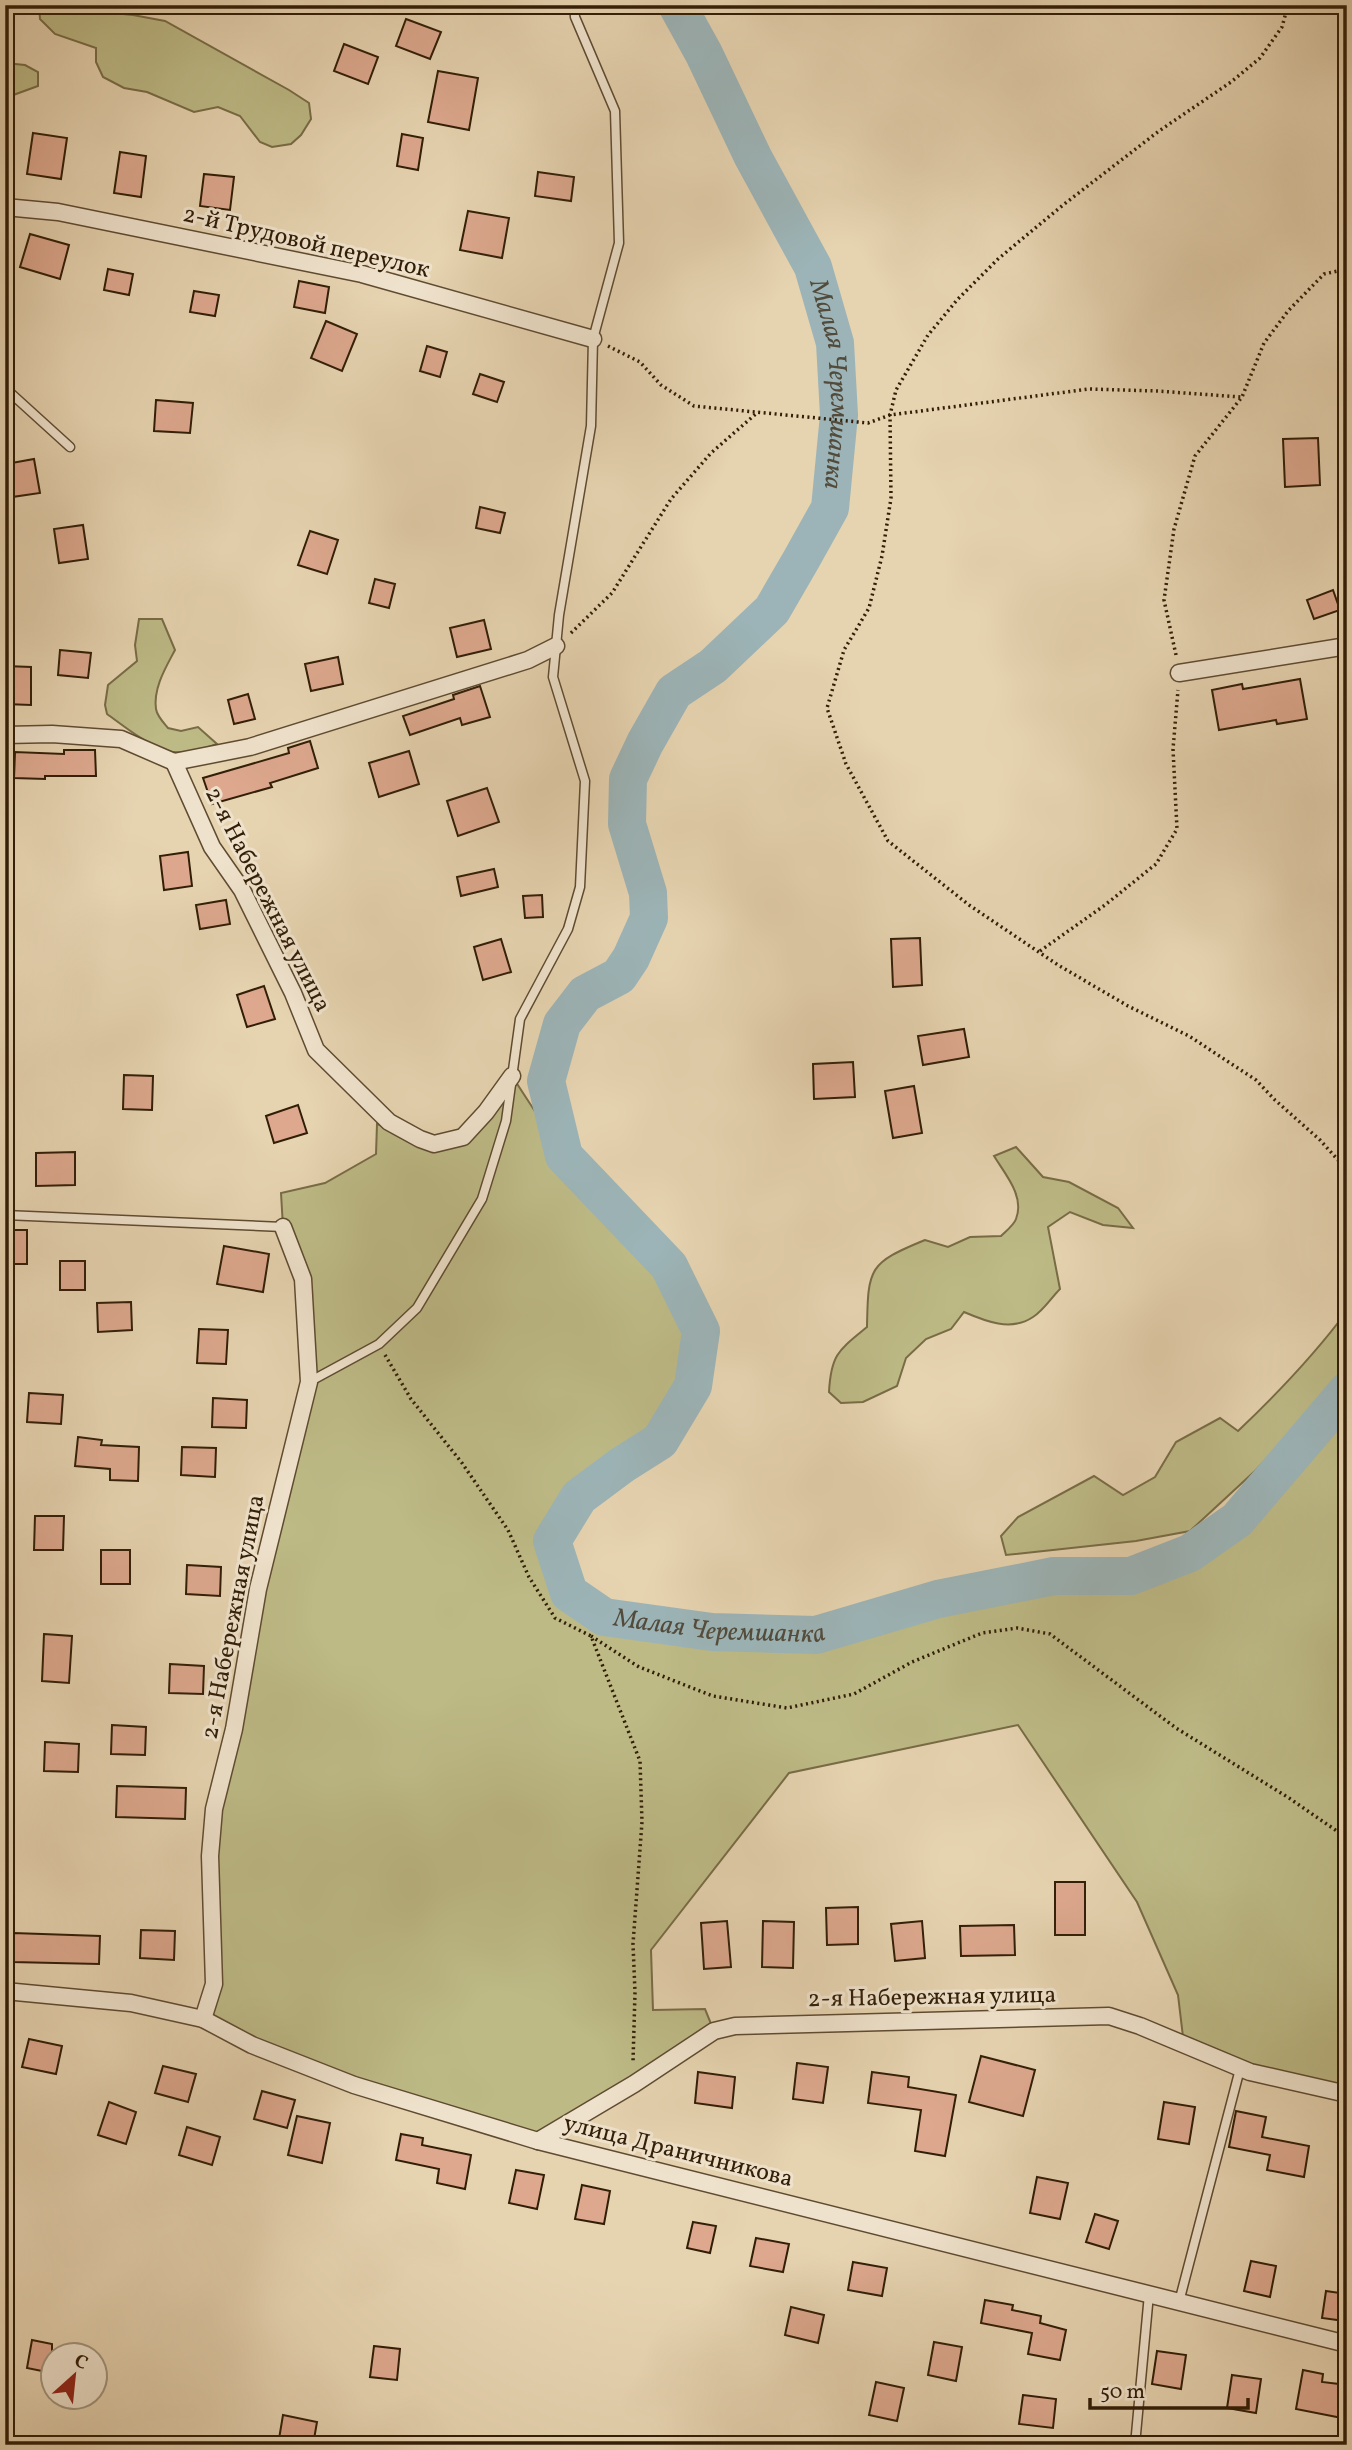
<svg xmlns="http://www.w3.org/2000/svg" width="1352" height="2450" viewBox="0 0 1352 2450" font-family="Vollkorn,serif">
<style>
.green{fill:#bdba86;stroke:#786c46;stroke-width:2}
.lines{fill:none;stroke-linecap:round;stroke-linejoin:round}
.river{stroke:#9cb4b7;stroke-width:38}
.building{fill:#dda88e;stroke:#321e07;stroke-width:2}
.lane-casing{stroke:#5f4b31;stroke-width:11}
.street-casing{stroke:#5f4b31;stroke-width:19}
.path{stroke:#321e07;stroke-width:3.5;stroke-dasharray:2 3.5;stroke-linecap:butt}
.lane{stroke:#efe2cc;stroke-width:8}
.street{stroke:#efe2cc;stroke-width:16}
.labels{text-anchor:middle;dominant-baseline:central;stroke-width:6;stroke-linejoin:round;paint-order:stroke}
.street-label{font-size:24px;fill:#321e07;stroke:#efe2cc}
.water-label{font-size:26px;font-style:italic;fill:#524b3c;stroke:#efe2cc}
</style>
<rect width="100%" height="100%" fill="#e6d3b0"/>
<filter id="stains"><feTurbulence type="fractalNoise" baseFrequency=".00286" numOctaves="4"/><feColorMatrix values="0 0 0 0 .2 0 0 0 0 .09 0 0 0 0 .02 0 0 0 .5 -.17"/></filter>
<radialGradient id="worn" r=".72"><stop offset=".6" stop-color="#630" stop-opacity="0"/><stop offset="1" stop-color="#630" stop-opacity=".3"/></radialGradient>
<g class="green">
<polygon points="39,5 74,5 72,9 133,15 165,21 289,90 309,103 311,119 301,135 291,144 272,147 260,142 240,116 218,107 194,112 147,92 124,88 103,77 96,62 96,48 55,34 40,19"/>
<polygon points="5,63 25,65 38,72 38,86 5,98"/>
<path d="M139 619H162L175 650C166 667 153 688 156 709 157 716 163 722 168 728L181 731 198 727 217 744C205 749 181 755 168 751 147 745 125 727 107 714L105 705 108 685 137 661 135 645Z"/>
<polygon points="512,1076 564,1156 669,1266 701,1331 693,1386 660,1441 622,1465 569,1514 552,1541 569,1593 604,1617 712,1632 816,1635 938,1599 1054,1576 1131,1576 1190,1553 1237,1520 1347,1391 1347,2094 1184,2045 1178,1995 1137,1902 1018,1725 789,1773 651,1950 653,2010 705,2009 714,2031 538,2141 428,2109 203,2019 214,1984 210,1856 309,1382 303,1279 283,1227 281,1193 325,1183 376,1154 377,1124 434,1144 463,1137"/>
<path d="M1016 1147 1043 1177 1069 1182 1118 1208 1133 1228 1103 1225 1070 1212 1048 1227 1060 1289C1051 1298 1043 1311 1033 1317 1011 1332 985 1321 964 1312L951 1329 926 1339 906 1358 897 1386 863 1402 841 1403 829 1392C831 1354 839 1350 867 1327 868 1267 869 1263 925 1240L948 1247 970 1237 1001 1236C1006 1231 1014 1225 1016 1219 1025 1196 1005 1174 994 1156Z"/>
<path d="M1347 1311V1366L1316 1405 1256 1470 1190 1531 1136 1541 1006 1555 1001 1536 1018 1517 1094 1476 1123 1495 1155 1477 1176 1442 1220 1418 1238 1431C1277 1394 1315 1354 1347 1311Z"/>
</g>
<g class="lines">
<path class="river" id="s1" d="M677 5 704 54 753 157 813 267 835 343 839 415 830 508 801 560 772 610 713 666 674 692 645 743 628 779 627 824 648 893 649 918 631 958 619 976 585 994 562 1024 546 1081 564 1156 669 1266 701 1331 693 1386 660 1441 622 1465 579 1497 552 1541 569 1593 604 1617 712 1632 816 1635 938 1599 1054 1576H1131L1190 1553 1237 1520 1347 1391"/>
</g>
<g class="building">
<polygon points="406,19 441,32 430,59 396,46"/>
<polygon points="344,44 378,57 368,84 334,71"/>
<polygon points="438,71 478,78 469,130 428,122"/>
<polygon points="33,133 67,138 61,179 27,174"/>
<polygon points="402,134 423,138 418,170 397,166"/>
<polygon points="120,152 146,156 141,197 114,193"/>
<polygon points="538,172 574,177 571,201 535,196"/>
<polygon points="204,174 234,177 230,210 200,206"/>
<polygon points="468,211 509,218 502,258 460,250"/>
<polygon points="30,234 69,245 60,279 20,267"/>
<polygon points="108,269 133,274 129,295 104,290"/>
<polygon points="299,281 329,287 325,313 294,307"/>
<polygon points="194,291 219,295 215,316 190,312"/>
<polygon points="326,321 357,334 342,371 311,358"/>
<polygon points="427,346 447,352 440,377 420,371"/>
<polygon points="480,374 504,382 497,402 473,394"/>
<polygon points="156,400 193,403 190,433 154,431"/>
<polygon points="1318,438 1320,485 1285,487 1283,439"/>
<polygon points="34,459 40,493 12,497 6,464"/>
<polygon points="480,507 505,513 500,533 476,528"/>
<polygon points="83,525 88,559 59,563 54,529"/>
<polygon points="310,531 338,540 327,574 298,565"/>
<polygon points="375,579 395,584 389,608 369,603"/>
<polygon points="1333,590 1340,610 1314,619 1307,600"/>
<polygon points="484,620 491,649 457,657 450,628"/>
<polygon points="60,650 91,653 88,678 58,675"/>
<polygon points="338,657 343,684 311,691 305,664"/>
<polygon points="5,666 31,667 31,705 5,704"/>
<polygon points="1300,679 1307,719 1277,724 1276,720 1219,730 1212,690 1242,684 1243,689"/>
<polygon points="480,686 490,717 462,725 460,718 410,735 403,716 454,699 453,695"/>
<polygon points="248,694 255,719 234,724 228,700"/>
<polygon points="310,741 318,768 270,783 272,787 212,804 203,778 289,753 288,748"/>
<polygon points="64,750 95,750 96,776 45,776 45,779 14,778 15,752 64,754"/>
<polygon points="409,751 419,784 379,797 369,763"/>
<polygon points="487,788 499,822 458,836 447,801"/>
<polygon points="188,852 192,886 164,890 160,856"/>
<polygon points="494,869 498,887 461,896 457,877"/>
<polygon points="542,895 543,917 525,918 523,896"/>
<polygon points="226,900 230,924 200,929 196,905"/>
<polygon points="920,938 922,985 893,987 891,939"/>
<polygon points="501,939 511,972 483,980 474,947"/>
<polygon points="264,986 275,1019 247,1027 237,995"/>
<polygon points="964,1029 969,1057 923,1065 918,1036"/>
<polygon points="853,1062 855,1097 814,1099 813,1064"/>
<polygon points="124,1075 153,1076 152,1110 123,1109"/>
<polygon points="914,1086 922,1133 893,1138 885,1091"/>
<polygon points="298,1105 307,1133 274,1143 266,1116"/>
<polygon points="75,1152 75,1185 36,1186 36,1153"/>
<rect x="5" y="1230" width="22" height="34"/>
<polygon points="224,1246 269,1254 263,1292 217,1284"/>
<rect x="60" y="1261" width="25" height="29"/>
<polygon points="131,1302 132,1330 98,1332 97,1303"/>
<polygon points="199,1329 228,1330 226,1364 197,1363"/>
<polygon points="29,1393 63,1395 61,1424 27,1422"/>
<polygon points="213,1398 247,1400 246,1428 212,1427"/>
<polygon points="78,1437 102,1440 101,1445 139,1447 138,1481 110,1480 110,1469 75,1466"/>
<polygon points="182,1447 216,1448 215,1477 181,1475"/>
<polygon points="35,1516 64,1516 63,1550 34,1550"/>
<rect x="101" y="1550" width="29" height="34"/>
<polygon points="187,1565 221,1567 220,1596 186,1594"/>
<polygon points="44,1634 72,1636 69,1683 42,1681"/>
<polygon points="170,1664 204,1666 203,1694 169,1693"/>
<polygon points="112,1725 146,1727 145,1755 111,1754"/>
<polygon points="45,1742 79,1744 78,1772 44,1771"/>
<polygon points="117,1786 186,1788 185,1819 116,1817"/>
<rect x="1055" y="1882" width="30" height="53"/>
<polygon points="858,1907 858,1944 827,1945 826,1908"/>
<polygon points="727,1921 731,1967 704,1969 701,1923"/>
<polygon points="763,1921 794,1922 793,1968 762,1967"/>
<polygon points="922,1921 925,1958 895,1961 891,1924"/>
<polygon points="1014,1925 1015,1955 961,1956 960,1926"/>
<polygon points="141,1930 175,1931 174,1960 140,1958"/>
<polygon points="13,1933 100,1936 99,1964 12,1962"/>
<polygon points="29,2039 62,2046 56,2074 22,2067"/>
<polygon points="981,2056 1035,2070 1023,2116 969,2102"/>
<polygon points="797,2063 828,2067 823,2103 793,2099"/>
<polygon points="163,2066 196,2074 188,2102 155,2093"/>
<polygon points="698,2072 735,2077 732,2108 695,2103"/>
<polygon points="872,2072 909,2077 908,2087 956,2095 945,2156 915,2151 921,2110 868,2103"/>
<polygon points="262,2091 295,2100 287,2128 254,2119"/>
<polygon points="109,2102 136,2112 126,2144 98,2135"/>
<polygon points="1164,2102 1195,2107 1189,2144 1158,2139"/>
<polygon points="1236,2111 1266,2117 1262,2137 1309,2146 1304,2177 1267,2170 1270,2155 1229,2147"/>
<polygon points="297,2116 330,2123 322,2163 288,2155"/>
<polygon points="187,2127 220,2137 212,2165 179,2155"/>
<polygon points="401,2134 423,2138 422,2145 471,2155 465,2189 437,2183 439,2169 396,2160"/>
<polygon points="516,2170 544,2175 537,2209 509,2203"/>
<polygon points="1037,2177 1068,2183 1060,2219 1030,2213"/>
<polygon points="582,2185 610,2191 604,2224 575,2219"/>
<polygon points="1095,2214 1118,2221 1109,2249 1086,2242"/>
<polygon points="693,2222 716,2226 710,2253 687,2248"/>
<polygon points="756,2238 789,2244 783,2272 750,2266"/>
<polygon points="1251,2261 1276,2266 1270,2297 1244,2291"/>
<polygon points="853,2262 887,2268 882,2296 848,2290"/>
<polygon points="1326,2291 1347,2294 1345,2321 1322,2318"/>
<polygon points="985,2300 1013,2305 1012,2310 1041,2316 1040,2323 1066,2330 1060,2360 1028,2354 1032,2333 981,2323"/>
<polygon points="791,2307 824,2315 818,2343 785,2335"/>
<polygon points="32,2340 52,2344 52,2373 27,2368"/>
<polygon points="934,2342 962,2347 956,2381 928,2375"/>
<polygon points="374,2346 400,2349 397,2380 370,2377"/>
<polygon points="1157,2351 1186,2355 1181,2389 1152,2384"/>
<polygon points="1303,2370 1323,2374 1322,2382 1347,2385 1347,2419 1296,2409"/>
<polygon points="1232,2375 1261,2379 1256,2413 1227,2408"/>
<polygon points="876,2382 904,2388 897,2421 869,2415"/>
<polygon points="1023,2395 1056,2399 1053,2428 1019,2424"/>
<polygon points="283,2415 317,2422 313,2445 278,2445"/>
</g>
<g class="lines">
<defs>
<g id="lane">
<polyline points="5,388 70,447"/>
<polyline points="5,1215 283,1227"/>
<polyline points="309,1382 379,1344 417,1308 482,1199 506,1121 520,1019 568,929 580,887 585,781 553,677 559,615 591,426 593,339 619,243 615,111 575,17 574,5"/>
<polyline points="1179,2302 1240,2069"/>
<polyline points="1135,2445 1149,2294"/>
</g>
<g id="street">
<polyline points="5,207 58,212 362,274 593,339"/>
<polyline points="1179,673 1347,646"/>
<polyline points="5,735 52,734 121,739 174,762 250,747 528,660 556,646"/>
<polyline points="174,762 212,847 242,890 293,993 316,1050 389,1122 420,1139 434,1144 463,1137 486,1112 512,1076"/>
<polyline points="5,1991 131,2003 203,2019 252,2045 354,2085 538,2141 1347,2344"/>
<polyline points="203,2019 214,1984 210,1856 214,1809 234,1729 258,1589 309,1382 303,1279 283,1227"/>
<polyline points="538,2141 634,2084 714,2031 735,2026 1109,2016 1140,2026 1250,2072 1347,2094"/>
</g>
</defs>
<use href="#lane" class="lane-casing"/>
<use href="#street" class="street-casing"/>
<g class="path">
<polyline points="1288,5 1282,27 1260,58 1231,82 1159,131 1063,205 998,259 957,300 928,335 896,390 890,415 891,498 882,556 869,608 844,650 827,708 846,764 888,841 969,905 1058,965 1128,1006 1189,1036 1256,1080 1275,1100 1320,1140 1347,1170"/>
<polyline points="608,346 640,362 661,385 694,406 868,423 890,415 1089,389 1157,391 1241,397"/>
<polyline points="571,633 612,593 671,499 711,453 758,412"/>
<polyline points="1176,655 1164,600 1174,529 1195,456 1242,397 1264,343 1288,311 1324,274 1347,269"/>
<polyline points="1040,951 1105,905 1156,864 1177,829 1173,749 1178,690"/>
<polyline points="385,1355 411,1399 462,1463 508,1530 529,1577 555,1618 591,1636 640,1761 642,1822 633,1944 635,1992 633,2062"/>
<polyline points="591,1636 639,1667 713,1696 787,1708 854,1694 912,1662 982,1633 1017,1628 1050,1634 1176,1728 1289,1798 1347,1838"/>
</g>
<use href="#lane" class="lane"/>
<use href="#street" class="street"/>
</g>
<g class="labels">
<g class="street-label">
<text transform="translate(306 243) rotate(13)">2-й Трудовой переулок</text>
<text transform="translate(267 900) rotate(63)">2-я Набережная улица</text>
<text transform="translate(234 1617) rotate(-79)">2-я Набережная улица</text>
<text transform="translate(932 1998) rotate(-1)">2-я Набережная улица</text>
<text transform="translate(678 2152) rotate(14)">улица Драничникова</text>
</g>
<g class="water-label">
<text stroke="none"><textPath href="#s1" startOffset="415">Малая Черемшанка</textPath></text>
<text stroke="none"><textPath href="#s1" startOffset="2012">Малая Черемшанка</textPath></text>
</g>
</g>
<rect width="1352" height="2450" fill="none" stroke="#e6d3b0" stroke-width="28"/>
<rect x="7" y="7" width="1338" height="2436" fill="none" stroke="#321e07" stroke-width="3.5"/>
<rect x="14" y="14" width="1324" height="2422" fill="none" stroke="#321e07" stroke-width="2"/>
<g transform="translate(74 2376) rotate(27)"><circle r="33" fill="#efe2cc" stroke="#a3947d" stroke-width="2"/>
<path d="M0-5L12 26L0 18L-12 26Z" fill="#8f2418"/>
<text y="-10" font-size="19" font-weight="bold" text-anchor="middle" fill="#321e07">С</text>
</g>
<path d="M1090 2398v10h158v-10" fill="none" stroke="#321e07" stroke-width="3.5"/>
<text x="1100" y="2398" font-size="21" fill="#321e07" stroke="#efe2cc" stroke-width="5" paint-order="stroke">50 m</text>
<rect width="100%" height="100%" filter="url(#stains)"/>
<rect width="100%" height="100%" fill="url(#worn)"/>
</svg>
